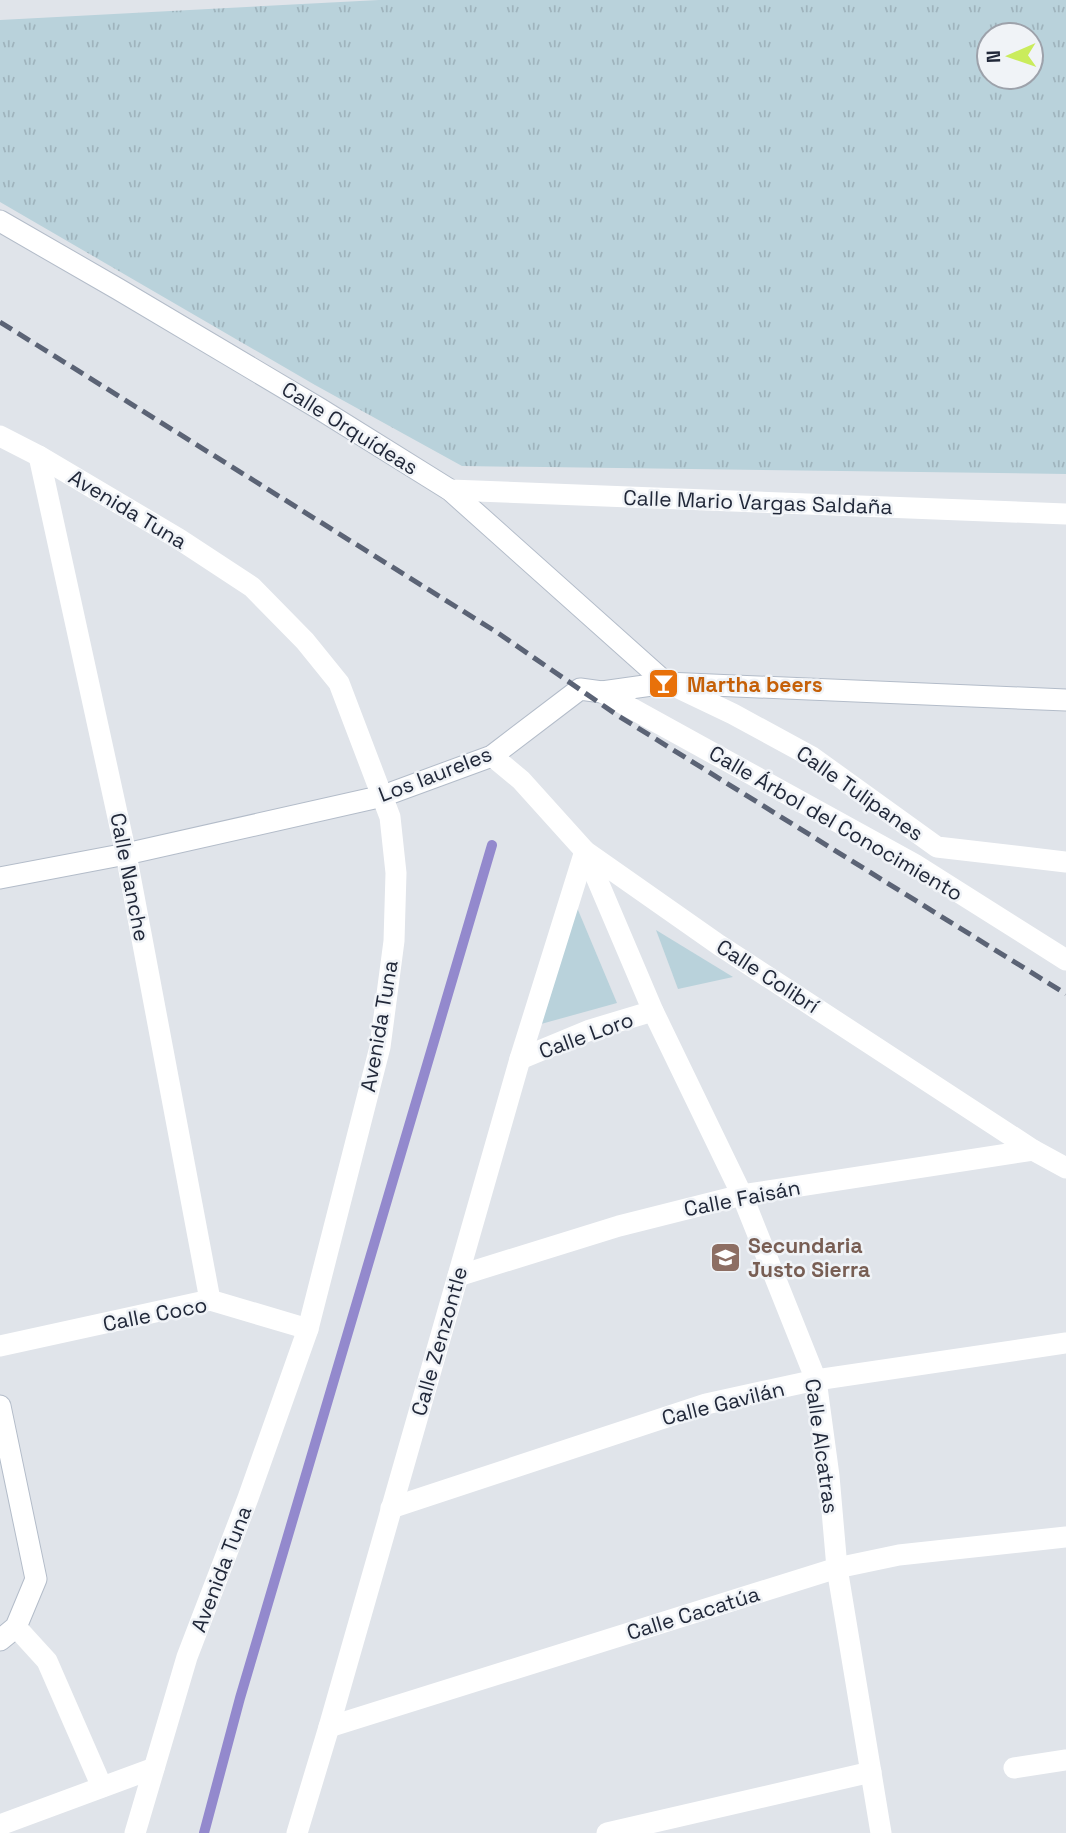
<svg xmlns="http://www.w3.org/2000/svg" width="1066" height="1833" viewBox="0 0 1066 1833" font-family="'Space Grotesk',sans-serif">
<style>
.grass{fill:url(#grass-tufts);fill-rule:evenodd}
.green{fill:#b9d2db}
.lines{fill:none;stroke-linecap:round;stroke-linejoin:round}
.stream{stroke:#9389cd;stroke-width:10}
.secondary-casing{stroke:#b3bcc9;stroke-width:23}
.street{stroke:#fff;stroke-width:21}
.secondary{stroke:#fff;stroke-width:21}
.rail{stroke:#5b6375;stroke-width:5;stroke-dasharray:14 7;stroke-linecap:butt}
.labels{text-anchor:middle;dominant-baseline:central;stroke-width:5;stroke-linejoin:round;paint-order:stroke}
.street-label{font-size:21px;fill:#212839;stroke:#f0f3f7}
.food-label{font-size:21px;font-weight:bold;fill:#c56008;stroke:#f0f3f7;text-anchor:start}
.education-label{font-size:21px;font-weight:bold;fill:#785e54;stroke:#f0f3f7;text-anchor:start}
</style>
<defs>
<pattern id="grass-tufts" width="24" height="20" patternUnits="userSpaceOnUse" patternTransform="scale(1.75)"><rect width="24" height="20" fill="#b9d2db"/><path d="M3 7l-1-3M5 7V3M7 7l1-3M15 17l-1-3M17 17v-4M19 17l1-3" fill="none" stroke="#9fb4bd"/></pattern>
</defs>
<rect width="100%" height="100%" fill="#e0e4ea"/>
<path class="grass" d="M379 0H1066V474L462 466 315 385 0 202V20ZM989 35H1031V77H989Z"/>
<g class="green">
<polygon points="573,898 617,1003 541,1024"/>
<polygon points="656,930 733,977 678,989"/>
</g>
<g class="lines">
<polyline class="stream" points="204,1833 240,1698 492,845"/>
<defs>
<g id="secondary">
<polyline points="0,221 118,289 320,409 450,490 666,683"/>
<polyline points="0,878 126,854 383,796 492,756 580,689 602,692 666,683 1066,700"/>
<polyline points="0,1406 36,1579 16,1627 0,1640"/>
</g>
</defs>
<use href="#secondary" class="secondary-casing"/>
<g class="street">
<polyline points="0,436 39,456 179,539 252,587 305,641 339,683 390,817 396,873 394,941 380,1047 308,1329 248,1498 187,1657 135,1833"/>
<polyline points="39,456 126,854 210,1300"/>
<polyline points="450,490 1066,514"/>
<polyline points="668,683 733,714 812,757 937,847 1066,862"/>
<polyline points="602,692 914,864 1066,960"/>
<polyline points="492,756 521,780 585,851 719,945 1033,1150 1066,1168"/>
<polyline points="585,851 653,1011 742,1195 816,1380 829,1476 837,1568 881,1833"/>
<polyline points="520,1059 590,1030 653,1011"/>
<polyline points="458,1276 619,1226 742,1195 1033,1150"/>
<polyline points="0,1346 210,1300 308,1329"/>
<polyline points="391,1508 706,1404 816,1380 1066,1343"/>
<polyline points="16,1627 47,1661 102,1787"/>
<polyline points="329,1727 837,1568 899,1555 1066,1537"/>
<polyline points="1014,1768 1066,1760"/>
<polyline points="0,1825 154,1768"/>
<polyline points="297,1833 329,1727 520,1059 585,851"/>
<polyline points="607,1833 871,1772"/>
</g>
<use href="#secondary" class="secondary"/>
<polyline class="rail" points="0,322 498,633 617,715 1066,994"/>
</g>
<defs>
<symbol id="bar-square" viewBox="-11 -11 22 22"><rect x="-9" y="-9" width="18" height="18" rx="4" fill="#e8710a" stroke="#f0f3f7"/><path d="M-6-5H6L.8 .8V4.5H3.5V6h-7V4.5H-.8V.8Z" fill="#fff"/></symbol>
<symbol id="school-square" viewBox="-11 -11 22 22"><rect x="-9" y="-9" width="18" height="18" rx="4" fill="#8d6e63" stroke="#f0f3f7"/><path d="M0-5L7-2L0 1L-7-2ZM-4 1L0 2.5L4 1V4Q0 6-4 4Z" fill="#fff"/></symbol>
</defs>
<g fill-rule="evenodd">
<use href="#bar-square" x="646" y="666" width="35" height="35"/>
<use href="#school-square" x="708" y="1240" width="35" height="35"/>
</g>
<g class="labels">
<g class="street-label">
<text transform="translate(350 428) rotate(32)">Calle Orquídeas</text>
<text transform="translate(758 502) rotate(2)">Calle Mario Vargas Saldaña</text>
<text transform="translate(128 509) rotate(31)">Avenida Tuna</text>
<text transform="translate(435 774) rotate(-21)">Los laureles</text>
<text transform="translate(860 793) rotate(35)">Calle Tulipanes</text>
<text transform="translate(836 823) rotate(30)">Calle Árbol del Conocimiento</text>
<text transform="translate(130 877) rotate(79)">Calle Nanche</text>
<text transform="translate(768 976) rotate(33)">Calle Colibrí</text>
<text transform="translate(379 1026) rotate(-80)">Avenida Tuna</text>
<text transform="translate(586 1035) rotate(-20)">Calle Loro</text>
<text transform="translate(742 1198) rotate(-11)">Calle Faisán</text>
<text transform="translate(155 1314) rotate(-11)">Calle Coco</text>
<text transform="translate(439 1341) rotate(-74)">Calle Zenzontle</text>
<text transform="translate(723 1403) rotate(-14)">Calle Gavilán</text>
<text transform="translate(822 1446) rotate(82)">Calle Alcatras</text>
<text transform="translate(221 1569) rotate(-69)">Avenida Tuna</text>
<text transform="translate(693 1613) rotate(-17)">Calle Cacatúa</text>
</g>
<g class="food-label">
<text x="687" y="684">Martha beers</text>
</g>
<g class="education-label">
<text x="748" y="1245">Secundaria<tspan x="748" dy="24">Justo Sierra</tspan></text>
</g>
</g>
<g transform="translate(1010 56) rotate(268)"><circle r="33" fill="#f0f3f7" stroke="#9da2ab" stroke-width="2"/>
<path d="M0-5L12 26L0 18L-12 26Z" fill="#caec5c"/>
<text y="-10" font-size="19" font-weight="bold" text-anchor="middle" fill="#212839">N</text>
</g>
</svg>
